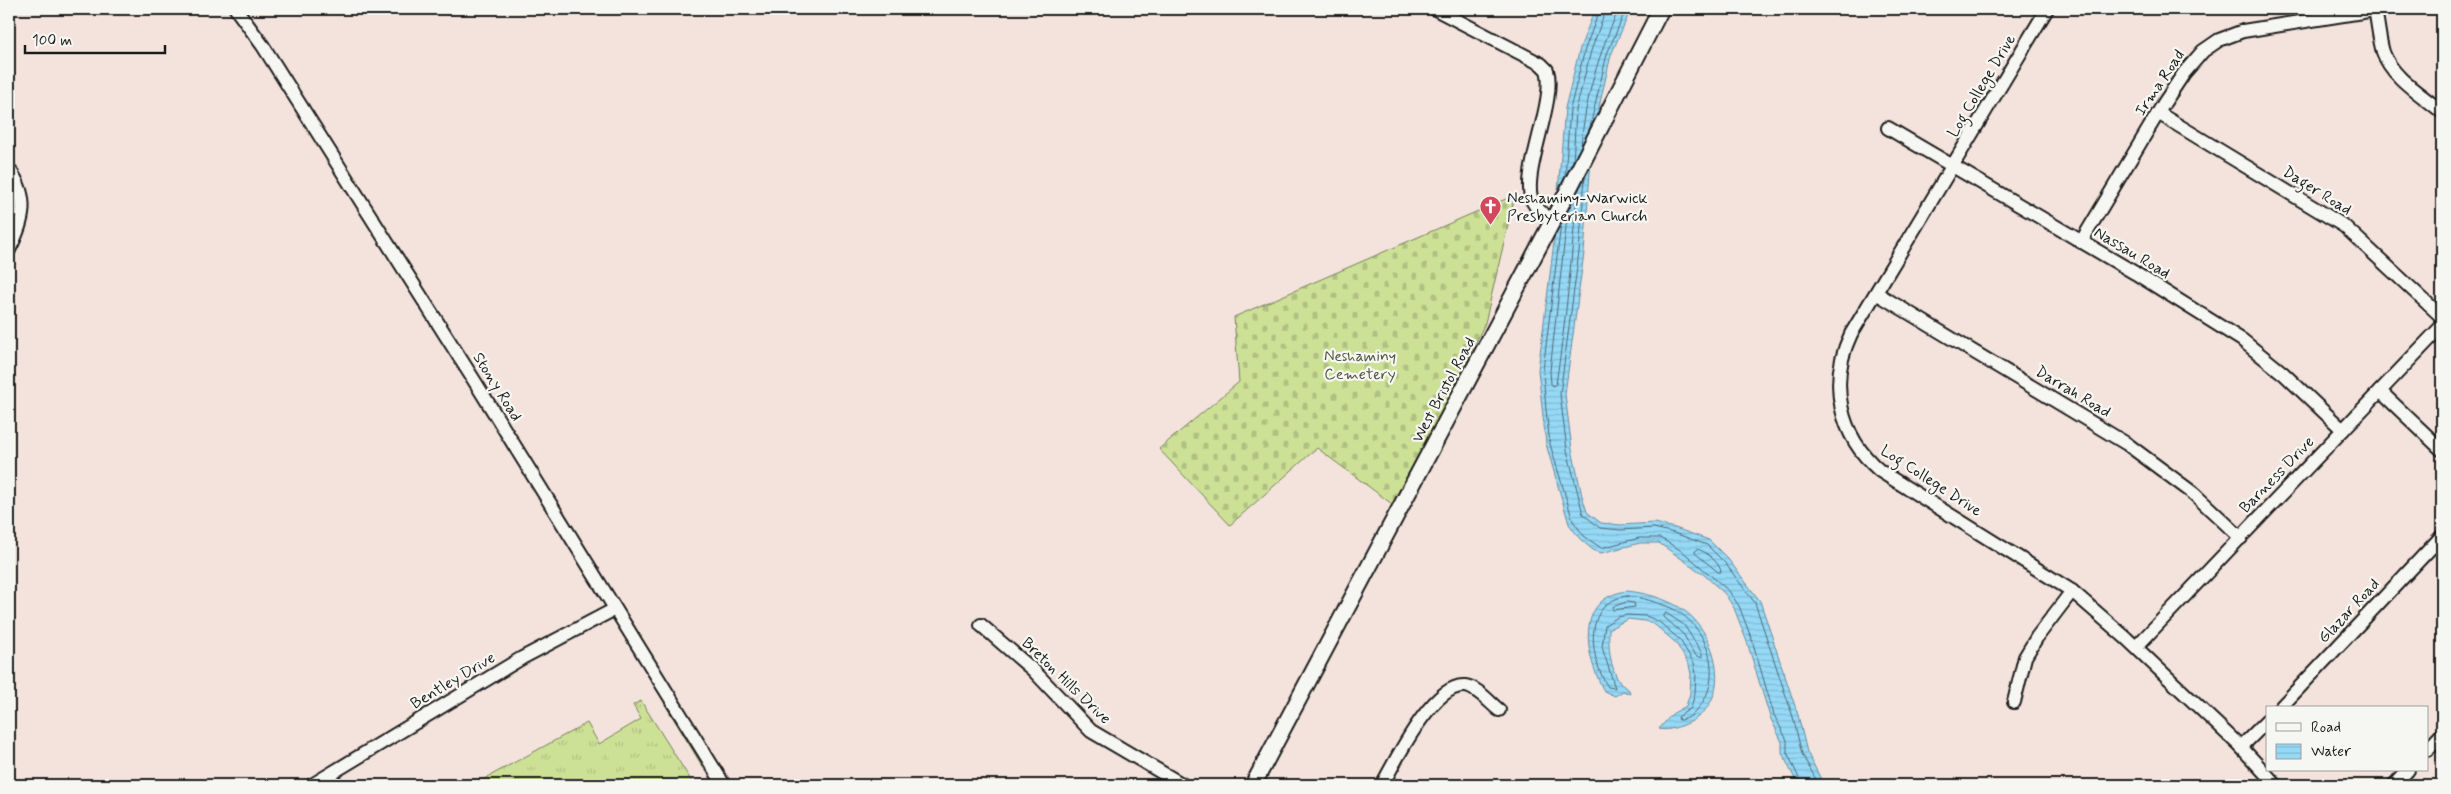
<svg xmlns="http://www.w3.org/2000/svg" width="2451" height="794" viewBox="0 0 2451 794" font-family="Mynerve,sans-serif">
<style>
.grass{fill:url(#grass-tufts);stroke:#747e59}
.cemetery{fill:url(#cemetery-stones);stroke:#747e59}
.garden{fill:url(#garden-dots);stroke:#747e59}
.water{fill:url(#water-rules);stroke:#658d9f}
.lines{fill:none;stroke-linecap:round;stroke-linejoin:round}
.shore{stroke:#4c6874;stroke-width:1}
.minor-casing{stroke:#1c1c1c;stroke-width:16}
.major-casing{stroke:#1c1c1c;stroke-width:19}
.minor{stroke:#f6f6f2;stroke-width:12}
.major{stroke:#f6f6f2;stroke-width:15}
.labels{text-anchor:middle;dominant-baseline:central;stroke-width:4.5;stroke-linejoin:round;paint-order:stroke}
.street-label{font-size:16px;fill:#1c1c1c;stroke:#f6f6f2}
.poi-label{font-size:16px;fill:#1c1c1c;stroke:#f6f6f2;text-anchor:start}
.park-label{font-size:16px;fill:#515741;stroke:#f6f6f2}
</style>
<defs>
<pattern id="grass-tufts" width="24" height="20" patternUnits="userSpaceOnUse" patternTransform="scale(1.25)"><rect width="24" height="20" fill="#cde196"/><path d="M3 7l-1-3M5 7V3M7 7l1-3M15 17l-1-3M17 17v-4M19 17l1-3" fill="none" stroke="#afc081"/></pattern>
<pattern id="cemetery-stones" width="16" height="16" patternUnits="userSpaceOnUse" patternTransform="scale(1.25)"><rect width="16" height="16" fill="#cde196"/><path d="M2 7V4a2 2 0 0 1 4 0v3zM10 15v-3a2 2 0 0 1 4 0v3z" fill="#afc081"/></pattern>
<pattern id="garden-dots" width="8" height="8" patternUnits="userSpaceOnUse" patternTransform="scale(1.25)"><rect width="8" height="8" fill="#cde196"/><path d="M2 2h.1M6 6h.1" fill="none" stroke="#afc081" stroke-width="1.8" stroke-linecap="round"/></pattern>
<pattern id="water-rules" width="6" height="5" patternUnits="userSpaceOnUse" patternTransform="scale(1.25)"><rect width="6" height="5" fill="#95d9f7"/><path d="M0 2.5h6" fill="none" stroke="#80bad3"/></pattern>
</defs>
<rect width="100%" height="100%" fill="#f4e3dc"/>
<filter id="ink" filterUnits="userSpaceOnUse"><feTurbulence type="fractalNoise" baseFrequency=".02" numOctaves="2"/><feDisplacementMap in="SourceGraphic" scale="10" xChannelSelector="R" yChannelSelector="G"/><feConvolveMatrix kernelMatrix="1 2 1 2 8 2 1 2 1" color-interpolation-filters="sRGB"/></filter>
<g filter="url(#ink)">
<polygon class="grass" points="641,701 692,782 710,781 716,785 473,785 587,723 599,744 641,719 633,705"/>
<polygon class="cemetery" points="1515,195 1485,323 1452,393 1392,504 1317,448 1230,525 1159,449 1239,382 1234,317"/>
<polygon class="garden" points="664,703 665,703 706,770 704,769"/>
<g class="water">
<polygon points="1595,9 1631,9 1611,55 1593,133 1584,253 1565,394 1572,449 1582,496 1587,512 1601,523 1621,525 1655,523 1675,528 1709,540 1728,559 1760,601 1798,715 1807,752 1824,785 1798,785 1782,753 1782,742 1770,717 1747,642 1734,608 1725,594 1703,574 1659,543 1640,543 1601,553 1593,550 1580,539 1569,524 1546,444 1538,370 1553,250 1565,108 1580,48"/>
<path d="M1627 591C1649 593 1678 602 1693 618 1722 649 1731 709 1681 726 1674 728 1667 731 1659 729L1672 714 1686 706 1690 693 1691 674 1689 665 1676 643 1655 625 1645 621 1628 619 1609 629C1608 646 1610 668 1620 683 1622 686 1627 687 1629 690L1630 694 1623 691 1615 696 1604 691C1585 656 1574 598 1627 591Z"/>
</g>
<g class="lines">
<g class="shore">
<polyline points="1589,131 1607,54 1626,9"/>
<path d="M1581 146C1585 99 1599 52 1619 9"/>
<polyline points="1573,163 1576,110 1591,51 1606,9"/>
<polyline points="1565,177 1570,109 1585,49 1600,9"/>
<polyline points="1585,177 1579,252 1560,394 1567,450 1583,514 1600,528 1621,530 1654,528 1674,533 1707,545 1725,563 1755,603 1793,717 1802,754 1819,785"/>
<path d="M1568 209 1550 371 1551 384 1553 386 1556 384C1566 320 1572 256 1577 192"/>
<polyline points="1561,224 1543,370 1546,410 1550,444 1573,521 1584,536 1601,548 1639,538 1660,538 1682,551 1729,591 1739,606 1752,640 1774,715 1787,740 1787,752 1802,785"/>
<path d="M1697 549C1706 551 1720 563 1721 572H1718L1695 553Z"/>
<path d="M1627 596C1641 597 1659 603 1671 608 1707 624 1724 675 1700 706 1695 713 1688 720 1679 720L1678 717 1691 708 1695 693 1696 674 1694 663 1680 640 1658 621 1646 616 1627 615 1618 617 1605 625 1602 647 1615 688 1608 687C1589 658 1582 602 1627 596Z"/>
<polygon points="1627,602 1634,603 1635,607 1613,610 1613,607"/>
<polygon points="1666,613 1684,625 1702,653 1702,658 1694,654 1684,635 1664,617"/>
</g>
<defs>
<g id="minor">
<polyline points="236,9 263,46 477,385 724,785"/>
<path d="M1435 9 1541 64 1547 70C1557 101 1519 177 1533 202 1537 210 1545 216 1553 221"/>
<path d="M2047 9 1851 334C1828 382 1839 436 1880 471L2072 591 2126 638 2241 747 2276 785"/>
<path d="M2375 10C2378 23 2379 39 2383 52 2392 78 2422 95 2442 112"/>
<polyline points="2158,113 2344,226 2442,317"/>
<polyline points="1888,128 2135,273 2242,340 2284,374 2343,430"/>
<path d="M9 169C30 198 24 221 9 250"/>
<polyline points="2081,242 2164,103 2184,73 2203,51 2219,40 2243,31 2381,9"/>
<polyline points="1876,293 2127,444 2193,493 2241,538"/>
<polyline points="2380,391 2442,450"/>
<polyline points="981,625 1033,670 1091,731 1183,785"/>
<polyline points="2136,647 2442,326"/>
<polyline points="2014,702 2025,657 2037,637 2072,591"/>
<polyline points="2280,708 2442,536"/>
<polyline points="2241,747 2267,721"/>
<polyline points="2427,750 2442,734"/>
<polyline points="312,785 522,658 615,609"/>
<path d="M1382 785C1395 762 1433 683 1465 686 1477 687 1490 703 1499 710"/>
<polyline points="2394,785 2408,770"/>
</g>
<polyline id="major" points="1253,785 1553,220 1661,9"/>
</defs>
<use href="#minor" class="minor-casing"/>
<use href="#major" class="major-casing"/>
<use href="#minor" class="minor"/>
<use href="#major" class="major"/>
</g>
</g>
<defs>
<symbol id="church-pin" viewBox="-11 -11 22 30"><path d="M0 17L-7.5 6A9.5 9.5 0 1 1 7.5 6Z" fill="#d1495b" stroke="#f6f6f2"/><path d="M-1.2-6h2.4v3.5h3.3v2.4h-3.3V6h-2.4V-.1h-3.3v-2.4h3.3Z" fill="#fff"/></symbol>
</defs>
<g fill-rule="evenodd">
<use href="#church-pin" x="1478" y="194" width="25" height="34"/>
</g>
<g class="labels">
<g class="street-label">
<text transform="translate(2160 83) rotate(-56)">Irma Road</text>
<text transform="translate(1982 86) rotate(-59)">Log College Drive</text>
<text transform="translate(2317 191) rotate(32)">Dager Road</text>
<text transform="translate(2132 253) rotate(31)">Nassau Road</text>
<text transform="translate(497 387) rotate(58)">Stony Road</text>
<text transform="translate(1444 390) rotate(-62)">West Bristol Road</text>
<text transform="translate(2073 392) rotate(31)">Darrah Road</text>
<text transform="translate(2277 475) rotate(-46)">Barness Drive</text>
<text transform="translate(1931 481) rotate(33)">Log College Drive</text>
<text transform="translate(2349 611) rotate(-47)">Glazar Road</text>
<text transform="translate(453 681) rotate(-31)">Bentley Drive</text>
<text transform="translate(1066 681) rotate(44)">Breton Hills Drive</text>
</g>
<g class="poi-label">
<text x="1507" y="198">Neshaminy-Warwick<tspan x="1507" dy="18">Presbyterian Church</tspan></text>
</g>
<g class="park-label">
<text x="1360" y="356">Neshaminy<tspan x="1360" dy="18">Cemetery</tspan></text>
</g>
</g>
<rect width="2451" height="794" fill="none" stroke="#f6f6f2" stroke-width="30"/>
<rect x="15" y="15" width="2421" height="764" fill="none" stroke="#1c1c1c" stroke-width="2" filter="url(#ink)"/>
<rect x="2266" y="706" width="162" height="65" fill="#f6f6f2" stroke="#9f9f9c"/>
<rect x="2276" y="723" width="25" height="8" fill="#f6f6f2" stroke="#9f9f9c"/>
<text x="2311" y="732" font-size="15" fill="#1c1c1c">Road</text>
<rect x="2276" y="744" width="25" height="15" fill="url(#water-rules)" stroke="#9f9f9c"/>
<text x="2311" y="756" font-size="15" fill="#1c1c1c">Water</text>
<path d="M25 45v8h140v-8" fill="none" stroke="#1c1c1c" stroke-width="2.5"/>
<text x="32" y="45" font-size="15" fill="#1c1c1c" stroke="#f6f6f2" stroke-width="4" paint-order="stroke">100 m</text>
</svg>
